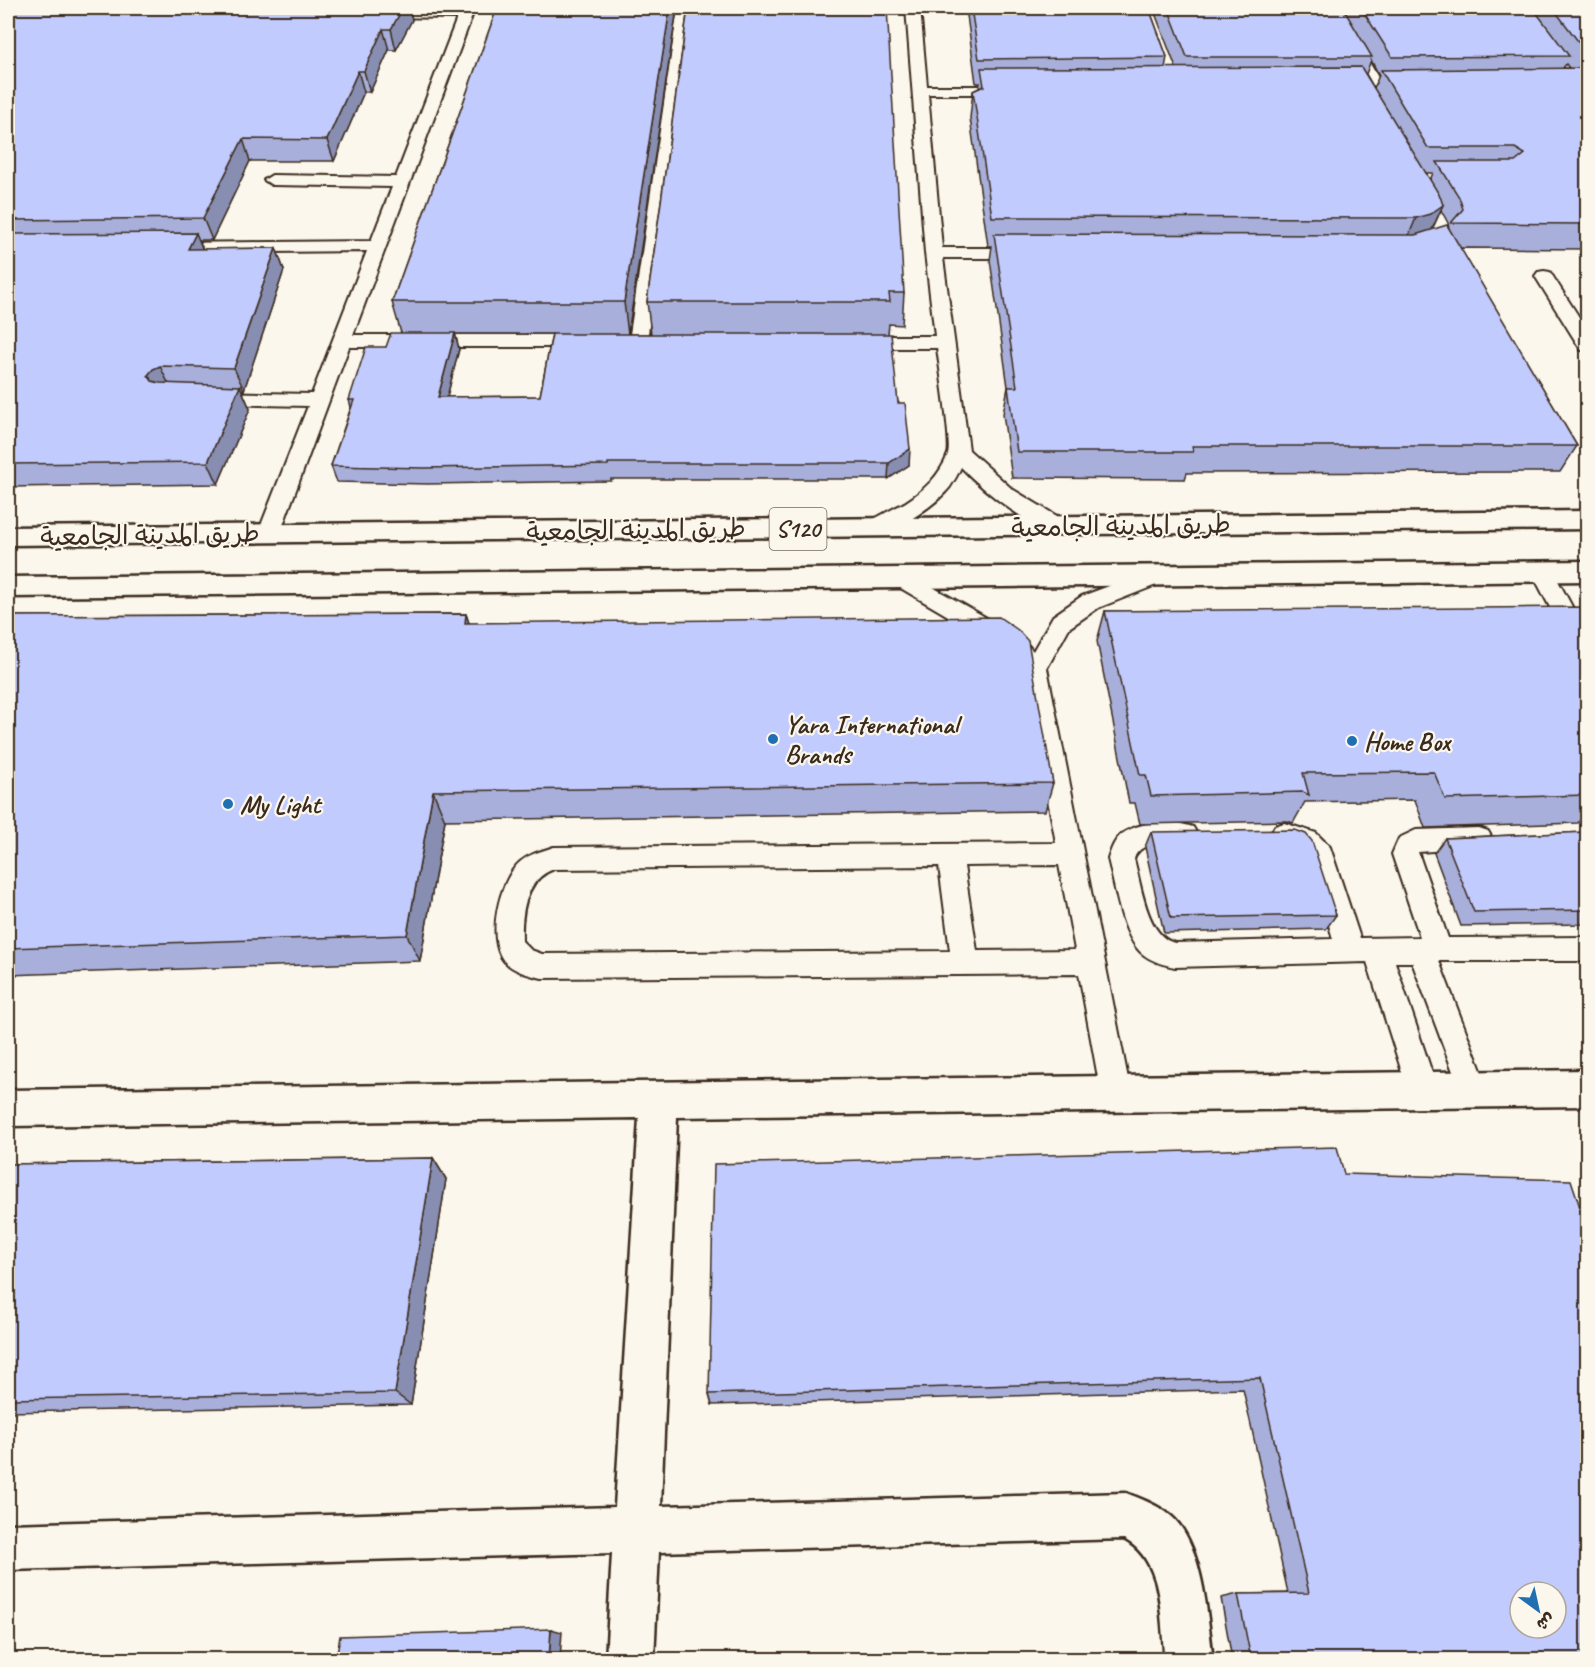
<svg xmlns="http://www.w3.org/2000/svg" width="1595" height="1667" viewBox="0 0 1595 1667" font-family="Caveat,'Playpen Sans Arabic',sans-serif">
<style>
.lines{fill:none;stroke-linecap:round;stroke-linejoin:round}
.service-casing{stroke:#3b2a1e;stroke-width:4}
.minor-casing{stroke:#3b2a1e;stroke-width:5}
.primary-casing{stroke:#3b2a1e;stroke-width:5}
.service{fill:#fbf7ec;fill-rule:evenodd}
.minor{fill:#fbf7ec;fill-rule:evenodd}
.primary{fill:#fbf7ec;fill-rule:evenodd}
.wall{fill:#a7afda;stroke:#3b2a1e;stroke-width:1.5;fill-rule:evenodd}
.shaded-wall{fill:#888eb1;stroke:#3b2a1e;stroke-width:1.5}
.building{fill:#c2cbfd;stroke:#3b2a1e;stroke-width:1.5;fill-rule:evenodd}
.poi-dot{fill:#1f6fb2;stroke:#fbf7ec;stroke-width:2}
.labels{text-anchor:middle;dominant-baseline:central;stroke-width:4.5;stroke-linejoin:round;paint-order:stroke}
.shield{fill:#fbf7ec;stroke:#75685c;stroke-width:1.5}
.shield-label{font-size:24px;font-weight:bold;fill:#3b2a1e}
.street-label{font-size:26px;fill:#3b2a1e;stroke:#fbf7ec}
.poi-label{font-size:26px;font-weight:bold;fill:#3b2a1e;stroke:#fbf7ec;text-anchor:start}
</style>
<rect width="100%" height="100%" fill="#fbf7ec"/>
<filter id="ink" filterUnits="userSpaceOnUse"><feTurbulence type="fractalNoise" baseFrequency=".0167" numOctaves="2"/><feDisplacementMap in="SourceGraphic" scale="12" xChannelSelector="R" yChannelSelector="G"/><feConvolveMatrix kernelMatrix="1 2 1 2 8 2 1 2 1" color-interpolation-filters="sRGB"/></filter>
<g filter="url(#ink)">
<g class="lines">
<defs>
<g id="service">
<polygon points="462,8 475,8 353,335 586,335 592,337 595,341 592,345 586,347 349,347 280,533 276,538 269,540 262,538 258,533 308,406 212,404 205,402 202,398 205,394 212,392 312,394 367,251 167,253 161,252 158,248 161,244 167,243 371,241 392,187 272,185 264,180 272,175 396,177 457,18 376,17 369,13 376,9 461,10"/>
<polygon points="678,8 692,8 647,341 644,345 632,345 629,341"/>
<path d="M906 8H920L927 86H1008L1015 90 1008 94H928L942 248H1025L1031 249 1034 253 1031 257 1025 258H943L969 450 1012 489 1065 521 1069 526 1065 531C1039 538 979 486 961 467 958 474 954 481 950 487 936 505 888 539 866 533L862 528C867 521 896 508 906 502 924 490 940 476 948 454 952 444 939 364 937 348H857L850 346 848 342 850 338 857 336H935L925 253Z"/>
<polygon points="1325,8 1338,8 1384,88 1382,91 1372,91 1370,88"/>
<polygon points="1544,271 1550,272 1588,331 1588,351 1581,350 1535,276 1538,272"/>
<polygon points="1542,563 1550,566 1588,636 1588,667 1580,665 1531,571 1534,566"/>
<path d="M1161 567 1169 570 1172 575 1169 580 1098 608 1069 628 1047 668 1131 1094 1126 1104 1116 1108 1106 1104 1101 1094 1079 974 542 978C529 975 513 971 504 961 486 939 499 880 520 862 529 854 542 851 554 847L1056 843 1024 671 1006 650 892 583 889 578 892 573 900 570 908 573 1022 638 1033 651 1053 616 1082 596ZM1059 865 1075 950 977 951 964 866ZM939 866 950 951 542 954 531 950 522 941C521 913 525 879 554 869Z"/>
<path d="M1284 823 1316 833 1330 847 1360 938 1420 937 1392 854 1399 838 1416 830 1479 828 1488 831 1492 838 1488 845 1479 848 1418 852 1448 938 1588 937V961H1439L1489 1091 1484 1101 1474 1105 1464 1101 1412 962H1395L1438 1091 1433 1101 1423 1105 1413 1101 1408 1091 1367 962 1175 967C1165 965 1153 962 1144 955 1122 939 1115 885 1108 859 1111 850 1114 840 1122 834 1139 821 1173 820 1193 827L1197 834 1193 841C1175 848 1141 836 1134 859 1141 884 1147 937 1175 943L1333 939 1310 860 1298 848 1275 840 1271 833 1275 826Z"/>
</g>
<path id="minor" d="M1588 1070V1106L677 1117 661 1506 1126 1493C1141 1499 1158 1505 1171 1516 1203 1543 1208 1620 1213 1660H1165C1160 1619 1165 1561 1124 1539L659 1552 654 1660H606L612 1553 8 1570V1524L615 1507 639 1118 8 1126V1090Z"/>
<g id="primary">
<polygon points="1588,511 1588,529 8,545 8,527"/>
<polygon points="1588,561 1588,581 8,597 8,577"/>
</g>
</defs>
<use href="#service" class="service-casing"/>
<use href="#minor" class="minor-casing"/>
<use href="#primary" class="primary-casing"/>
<use href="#service" class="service"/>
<use href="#minor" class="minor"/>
<use href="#primary" class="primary"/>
</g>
<g class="wall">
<polygon points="8,8 419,8 409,8 412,20 396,50 389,50 370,92 364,92 334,161 250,161 212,240 199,240 203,249 276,248 284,270 244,390 242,390 250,409 218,484 8,487"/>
<path d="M497 8H677L628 334H651L647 302 688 8 904 293 902 325 889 324 888 334 898 403 909 465 888 479H611V481L428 484 337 482 331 466 351 407 349 400 386 347 401 333 392 302ZM455 334H552L540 396 447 397 459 349Z"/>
<path d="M966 8H1149L1167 57 1165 68H1176L1153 8H1581L1586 17 1587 15V249L1460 248 1577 446 1560 472 1187 473 1185 479 1012 478 1003 414 1008 387 990 260 992 246H988L970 118 973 91 979 88 980 83H976ZM1371 60 1379 75 1374 88 1366 74ZM1566 64 1569 68H1563ZM1426 173H1433L1430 180ZM1441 210 1448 223 1449 228V229L1432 230Z"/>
<polygon points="1105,611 1587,611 1587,812 1578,823 1425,828 1415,800 1305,802 1293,823 1287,821 1140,824 1135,803 1129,803 1097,641"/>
<polygon points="466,614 469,623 1053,783 1045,811 445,820 420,961 8,975 8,616"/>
<polygon points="1151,832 1336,915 1326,929 1164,933 1145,847"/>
<polygon points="1587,832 1587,924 1461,926 1434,853 1445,838"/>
<polygon points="433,1158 446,1179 411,1405 8,1412 8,1164"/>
<polygon points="1344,1174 1587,1659 1232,1659 1221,1598 1238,1594 1288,1593 1243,1389 712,1405 709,1394"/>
</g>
<g class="shaded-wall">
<polygon points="403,8 409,8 412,20 396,50 391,29"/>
<polygon points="670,8 677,8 628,334 624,302"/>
<polygon points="383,29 389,50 370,92 364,71"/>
<polygon points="358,71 364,92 334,161 327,140"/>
<polygon points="243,139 250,161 212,240 203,218"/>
<polygon points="1443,205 1430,234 1404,247 1416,218"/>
<polygon points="196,233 205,255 188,249"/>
<polygon points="276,248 284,270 244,390 234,368"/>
<polygon points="455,333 459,349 443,413 438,397"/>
<polygon points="160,366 171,389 159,397 148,375 153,369"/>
<polygon points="240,386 250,409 218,484 208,462"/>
<polygon points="910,449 909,465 888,479 889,463"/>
<polygon points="466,614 476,645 465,623"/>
<polygon points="433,791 445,820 420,961 407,935"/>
<polygon points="433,1158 446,1179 411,1405 395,1393"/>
<polygon points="551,1629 562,1632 560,1659 549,1659"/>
</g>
<g class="building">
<polygon points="8,8 403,8 391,29 383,29 364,71 358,71 327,140 243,139 203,218 8,220"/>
<polygon points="497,8 670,8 624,302 392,302"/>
<polygon points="688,8 887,8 904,293 889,293 890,302 647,302"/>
<polygon points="971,8 1149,8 1167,57 979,59"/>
<polygon points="1168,8 1343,8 1372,57 1187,57"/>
<polygon points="1361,8 1533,8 1569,56 1392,57"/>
<polygon points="1553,8 1581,8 1587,20 1587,53"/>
<polygon points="1361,67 1440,196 1443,205 1430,214 1416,218 992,217 973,91 984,86 981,68"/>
<polygon points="1587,68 1587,224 1451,223 1463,209 1459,197 1437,162 1515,162 1525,154 1515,148 1428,148 1381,70"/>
<polygon points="1447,225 1577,446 1192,446 1193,452 1017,452 1008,387 1017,387 994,234 1415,235"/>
<polygon points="196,233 188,249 276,248 234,368 160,366 153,369 148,375 152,381 160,383 240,386 208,462 8,464 8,234"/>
<polygon points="391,333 455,333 438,397 540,396 552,334 891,334 898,403 905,403 910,449 889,463 608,463 608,465 424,468 331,466 354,400 349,400 366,347 386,347"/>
<polygon points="1585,607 1587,611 1587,795 1445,799 1434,772 1303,773 1309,795 1303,792 1151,796 1146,775 1140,775 1105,611"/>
<polygon points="466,614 465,623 999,617 1018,630 1028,641 1053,783 433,791 407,935 8,948 8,616"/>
<polygon points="1295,830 1306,834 1312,841 1336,915 1171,918 1151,832"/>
<polygon points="1587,832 1587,910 1474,912 1445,838"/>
<path d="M1337 1147 1344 1174 1571 1180 1584 1219H1587V1659H1251L1238 1594 1309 1593 1260 1378 709 1394 714 1164ZM1520 1592H1556V1628H1520Z"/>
<polygon points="433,1158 395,1393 8,1399 8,1164"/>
<polygon points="551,1629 549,1659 336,1659 340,1636"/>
</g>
</g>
<g class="poi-dot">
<circle cx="773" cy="739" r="6"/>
<circle cx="1352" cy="741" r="6"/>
<circle cx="228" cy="804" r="6"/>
</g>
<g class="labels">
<rect class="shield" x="769.5" y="508" width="57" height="42" rx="4.5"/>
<g class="shield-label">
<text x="798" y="529">S120</text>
</g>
<g class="street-label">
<text transform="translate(1121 526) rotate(-1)">طريق المدينة الجامعية</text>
<text transform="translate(636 530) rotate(-1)">طريق المدينة الجامعية</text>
<text transform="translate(150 535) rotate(-1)">طريق المدينة الجامعية</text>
</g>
<g class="poi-label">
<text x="785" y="724">Yara International<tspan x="785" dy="30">Brands</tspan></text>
<text x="1364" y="741">Home Box</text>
<text x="240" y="804">My Light</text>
</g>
</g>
<rect width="1595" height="1667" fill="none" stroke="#fbf7ec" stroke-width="30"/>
<rect x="15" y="15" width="1565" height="1637" fill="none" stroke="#3b2a1e" stroke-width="2" filter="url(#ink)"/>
<g transform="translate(1538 1610) rotate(147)"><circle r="28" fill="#fbf7ec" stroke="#aea59a" stroke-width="1.5"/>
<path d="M0-4.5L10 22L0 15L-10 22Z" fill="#1f6fb2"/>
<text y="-9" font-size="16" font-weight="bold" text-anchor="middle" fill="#3b2a1e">ش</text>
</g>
</svg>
